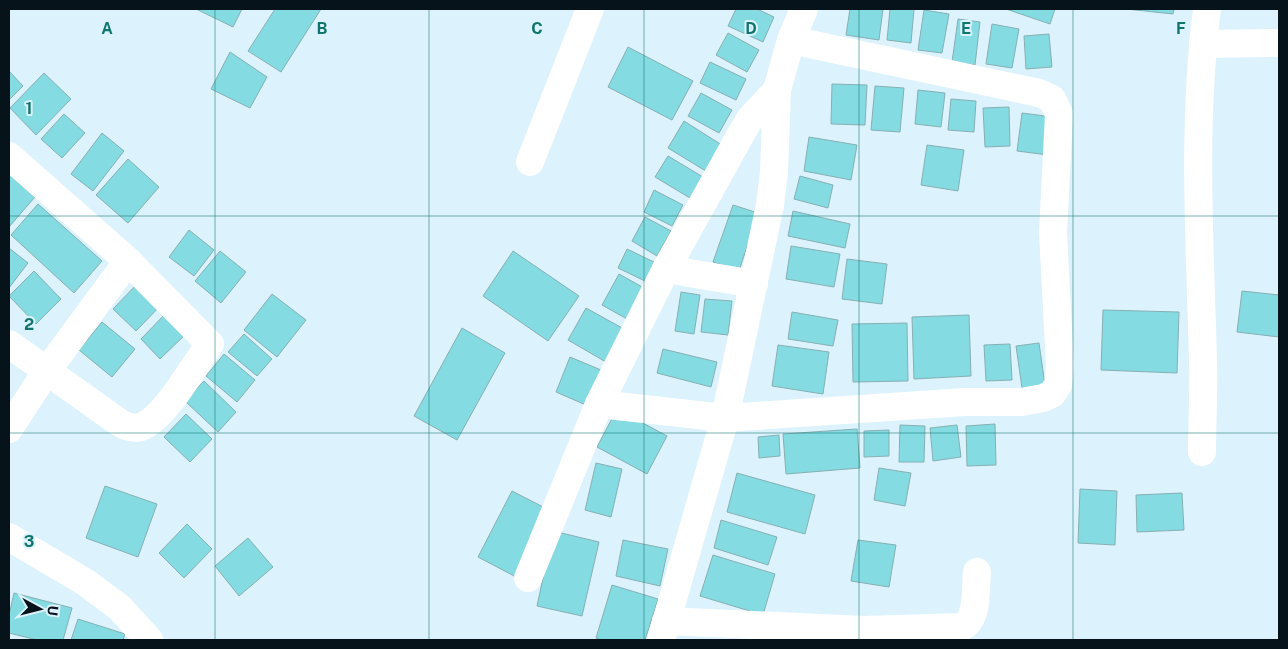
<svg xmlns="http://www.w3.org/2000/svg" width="1288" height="649" viewBox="0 0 1288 649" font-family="'Public Sans',sans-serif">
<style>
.building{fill:#84dbe1;stroke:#86b0b3}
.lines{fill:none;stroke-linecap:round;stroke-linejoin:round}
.street{stroke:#fff;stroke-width:28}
.grid{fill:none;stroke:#0f766e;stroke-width:1;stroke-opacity:0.55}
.grid-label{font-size:16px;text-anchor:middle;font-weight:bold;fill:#0f766e;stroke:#dcf2fd;stroke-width:4;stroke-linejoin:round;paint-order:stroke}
</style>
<rect width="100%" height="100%" fill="#dcf2fd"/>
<g class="building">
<polygon points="196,9 242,9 233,27"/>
<polygon points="275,9 321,9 281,72 248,51"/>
<polygon points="736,9 757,9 774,17 763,42 728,26"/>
<polygon points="850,9 883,9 879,40 846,35"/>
<polygon points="890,9 914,9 911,43 887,40"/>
<polygon points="1006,9 1055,9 1050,24"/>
<polygon points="1126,9 1174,9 1173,14"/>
<polygon points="924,10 949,14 942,53 918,50"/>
<polygon points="958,19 980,22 975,65 952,62"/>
<polygon points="992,24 1019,29 1012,68 986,64"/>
<polygon points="728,33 759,50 747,72 716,55"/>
<polygon points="1049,34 1052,67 1026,69 1024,36"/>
<polygon points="628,47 693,81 672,120 608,87"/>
<polygon points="230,52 267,77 250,108 211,89"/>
<polygon points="710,62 746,79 736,100 700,83"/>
<polygon points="9,71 23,86 9,100"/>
<polygon points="44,73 71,99 36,135 10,108"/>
<polygon points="832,84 867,85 865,125 831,124"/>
<polygon points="875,86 904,88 900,132 871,130"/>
<polygon points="918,90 945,93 941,127 915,124"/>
<polygon points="701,93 732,110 719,133 688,116"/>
<polygon points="951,99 976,101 974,132 948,130"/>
<polygon points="1009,107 1010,146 985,147 983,108"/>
<polygon points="1022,113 1053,117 1048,155 1017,151"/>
<polygon points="64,114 85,133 62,158 41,139"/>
<polygon points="684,121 725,147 709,173 668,148"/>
<polygon points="102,133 124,151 93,191 71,174"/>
<polygon points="809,137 857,145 851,180 804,171"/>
<polygon points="927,145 964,150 958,191 921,185"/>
<polygon points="668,156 703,177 690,198 655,177"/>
<polygon points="128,159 159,187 128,223 96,195"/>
<polygon points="9,174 35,197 9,227"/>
<polygon points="800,176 833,185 828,208 794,199"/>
<polygon points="654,190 683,205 672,226 644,212"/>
<polygon points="38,204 102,261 74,293 11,235"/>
<polygon points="733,205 758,213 739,271 713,262"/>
<polygon points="793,211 850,224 845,248 788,236"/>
<polygon points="645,217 671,231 657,256 632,241"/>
<polygon points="189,230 214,250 194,276 169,257"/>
<polygon points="791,246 840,254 834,287 786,279"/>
<polygon points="9,248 28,263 9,288"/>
<polygon points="627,249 656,263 647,282 618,268"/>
<polygon points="220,251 246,272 221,303 195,281"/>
<polygon points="513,251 579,296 548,341 483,296"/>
<polygon points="847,259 887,264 882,304 842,299"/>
<polygon points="34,271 61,299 36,324 9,296"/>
<polygon points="619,274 644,288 627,319 602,305"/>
<polygon points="139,282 162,304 136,331 113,309"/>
<polygon points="1242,291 1279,295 1279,337 1237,332"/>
<polygon points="681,292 700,295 694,334 675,331"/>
<polygon points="272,294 306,320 277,357 244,330"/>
<polygon points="705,299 732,301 728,335 701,332"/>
<polygon points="586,308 624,329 606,362 568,340"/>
<polygon points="169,310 189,331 160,359 141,339"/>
<polygon points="1103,310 1179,312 1177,373 1101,370"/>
<polygon points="792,312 838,320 833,346 788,339"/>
<polygon points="969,315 971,376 914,379 912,317"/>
<polygon points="102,322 135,349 112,377 79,350"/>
<polygon points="907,323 908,381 853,382 852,324"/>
<polygon points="462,328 505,353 457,440 414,416"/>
<polygon points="244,334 272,359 257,376 228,352"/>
<polygon points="1039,343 1045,385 1022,388 1016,346"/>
<polygon points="1010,344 1012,380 986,381 984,345"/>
<polygon points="778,345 829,352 823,394 772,386"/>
<polygon points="663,349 717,362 711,387 657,373"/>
<polygon points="224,354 255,380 237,402 206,376"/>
<polygon points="570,357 601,370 586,405 556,392"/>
<polygon points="204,381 236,412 218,432 185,401"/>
<polygon points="617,409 667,436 647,474 597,447"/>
<polygon points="186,414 212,439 190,462 164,437"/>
<polygon points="995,424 996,465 967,466 966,426"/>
<polygon points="900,425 925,426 924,462 899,462"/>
<polygon points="957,425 961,457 933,461 930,428"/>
<polygon points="857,429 860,468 786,474 783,434"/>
<polygon points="889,430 889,456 864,457 864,431"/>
<polygon points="779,435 780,456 759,458 758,437"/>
<polygon points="596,463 622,469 611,517 585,510"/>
<polygon points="879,468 911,473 905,506 874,500"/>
<polygon points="737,473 815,495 805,534 727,512"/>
<polygon points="105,486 157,504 138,557 86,538"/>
<polygon points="1080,489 1117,491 1115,545 1078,543"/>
<polygon points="512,491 551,511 516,577 478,557"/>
<polygon points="1182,493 1184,530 1137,532 1136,495"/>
<polygon points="721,520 777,537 768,565 714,548"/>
<polygon points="187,524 212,549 184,578 159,553"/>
<polygon points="553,531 599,542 582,616 537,606"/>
<polygon points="248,538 273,567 239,596 215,566"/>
<polygon points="623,540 668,549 660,586 616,576"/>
<polygon points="858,540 896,545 889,587 851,581"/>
<polygon points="713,555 775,574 763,615 700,596"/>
<polygon points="612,585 658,599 645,640 603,640 596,638"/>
<polygon points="14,593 72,608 63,640 37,640 9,633 9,615"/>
<polygon points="78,619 125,634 123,640 71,640"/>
</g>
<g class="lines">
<g class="street">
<polyline points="1203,44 1279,43"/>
<path d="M9 156 128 261 210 344C194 365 168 413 145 425 138 430 127 427 120 423L9 344"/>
<polyline points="530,162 590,9"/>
<polyline points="666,269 754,284"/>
<polyline points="599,404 725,418 965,402 1021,402 1043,398 1052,394 1058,385 1060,366 1053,233 1059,114 1052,99 1039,93 791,40"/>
<polyline points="9,429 46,372 128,261"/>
<path d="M1202 452C1202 422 1204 392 1203 361 1200 244 1192 125 1207 9"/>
<polyline points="9,537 85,582 120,608 149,640"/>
<polyline points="528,578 599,404 666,269 740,136 750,119 777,90"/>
<path d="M666 621 864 630 962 627C979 618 975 589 977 572"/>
<polyline points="661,640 725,418 770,205 774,172 777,90 791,40 804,9"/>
</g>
</g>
<path class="grid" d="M215 9V640M429 9V640M644 9V640M859 9V640M1073 9V640M9 216H1279M9 433H1279"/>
<g class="grid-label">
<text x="107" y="34">A</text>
<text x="322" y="34">B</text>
<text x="537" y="34">C</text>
<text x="751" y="34">D</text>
<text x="966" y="34">E</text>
<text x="1181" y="34">F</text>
<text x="29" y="114">1</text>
<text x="29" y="330">2</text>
<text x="29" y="547">3</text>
</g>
<rect width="1288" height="649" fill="none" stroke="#07131a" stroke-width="20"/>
<g transform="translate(40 609) rotate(97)" stroke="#dcf2fd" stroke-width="4" paint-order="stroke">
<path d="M0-4L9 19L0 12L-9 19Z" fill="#07131a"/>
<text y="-8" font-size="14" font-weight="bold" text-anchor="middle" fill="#07131a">U</text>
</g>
</svg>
